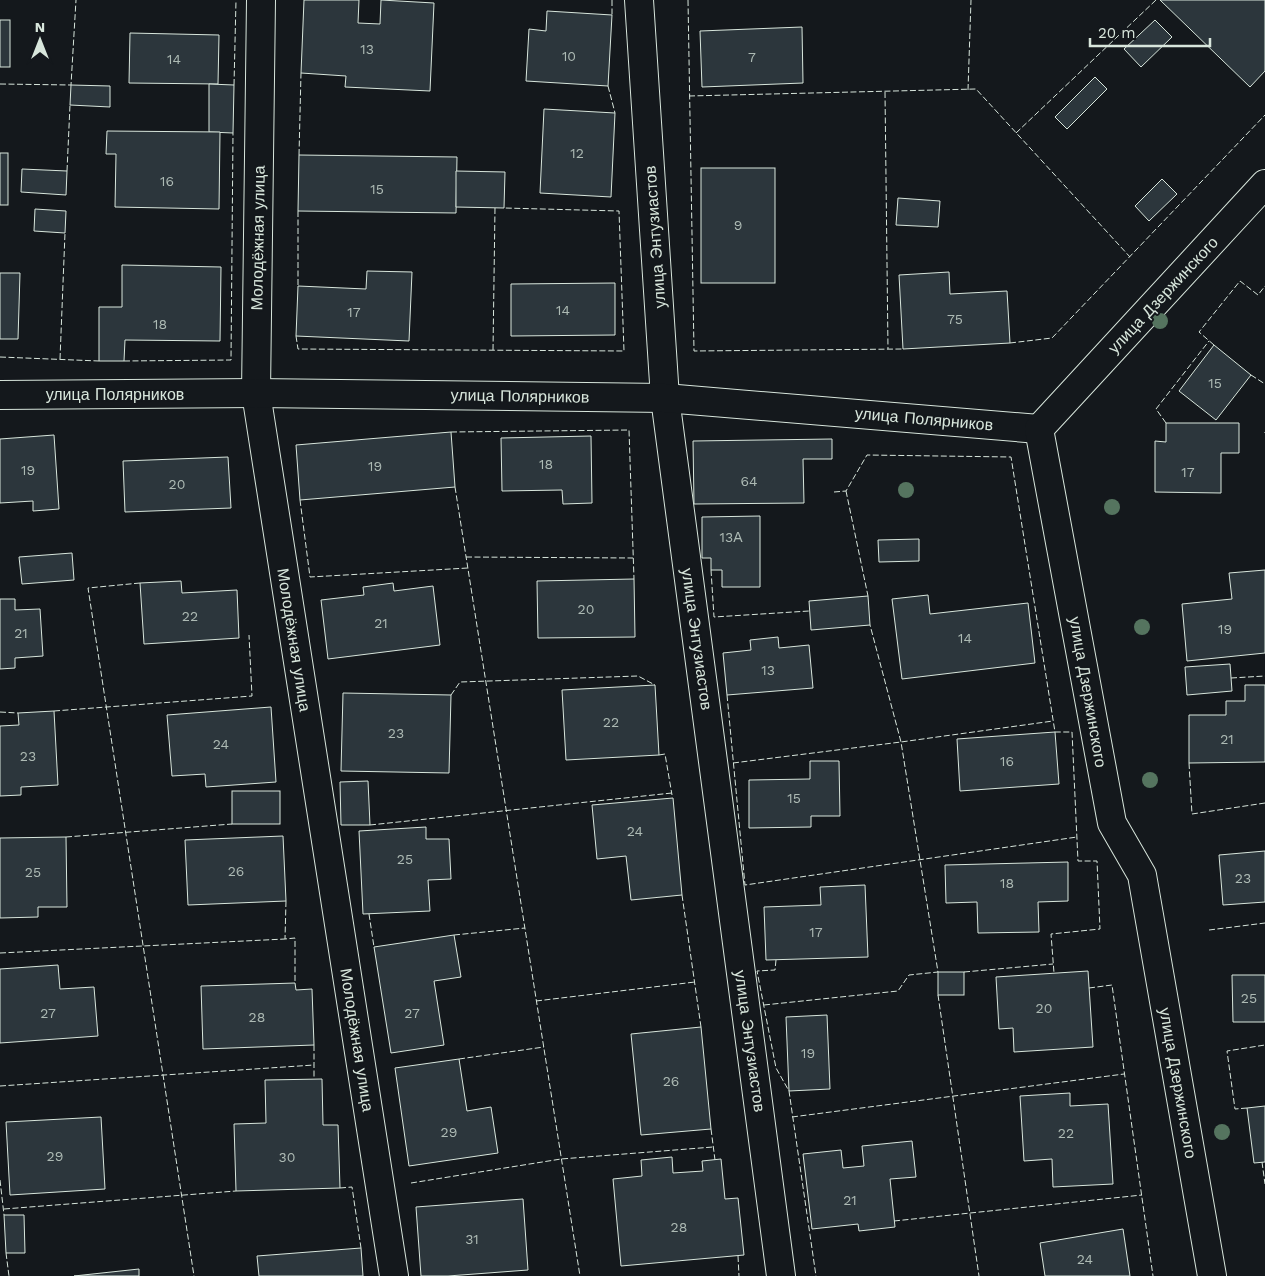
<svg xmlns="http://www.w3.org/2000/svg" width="1265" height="1276" viewBox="0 0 1265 1276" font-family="'Work Sans',sans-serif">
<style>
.building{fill:#2c363c;stroke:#d8e6dc}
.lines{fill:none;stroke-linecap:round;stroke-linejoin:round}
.minor-casing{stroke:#d8e6dc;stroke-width:30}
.minor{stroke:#14181c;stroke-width:28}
.fence{stroke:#d8e6dc;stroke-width:1;stroke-dasharray:6 2.5;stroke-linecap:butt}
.tree{fill:#55745f}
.labels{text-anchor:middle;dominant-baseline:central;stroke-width:4;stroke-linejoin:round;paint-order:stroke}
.number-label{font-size:14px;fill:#adbab4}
.street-label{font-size:16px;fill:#d8e6dc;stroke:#14181c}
</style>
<rect width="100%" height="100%" fill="#14181c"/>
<g class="building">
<polygon points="304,0 359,0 358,23 380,24 381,0 434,3 430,91 345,87 346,76 301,73"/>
<polygon points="1160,0 1265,0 1265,71 1250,87"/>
<polygon points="547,11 612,15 608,86 526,81 529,29 546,31"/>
<rect x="0" y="20" width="10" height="47"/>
<polygon points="1155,20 1172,37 1141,67 1124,49"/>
<polygon points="802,27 803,83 702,87 700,31"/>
<polygon points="130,33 219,35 218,84 129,83"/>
<polygon points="1095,77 1107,89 1067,129 1055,117"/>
<polygon points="209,84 234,85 233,133 209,132"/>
<polygon points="71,85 110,86 110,107 70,105"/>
<polygon points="544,109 615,113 611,197 540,193"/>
<polygon points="107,131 220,132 219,209 115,207 116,154 106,154"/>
<rect x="0" y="153" width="8" height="52"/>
<polygon points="299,155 457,157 456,213 298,211"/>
<rect x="701" y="168" width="74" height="115"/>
<polygon points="22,169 67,171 66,195 21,192"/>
<polygon points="456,171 505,172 504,208 456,207"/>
<polygon points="1162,179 1177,194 1149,221 1135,206"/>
<polygon points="898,198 940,201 938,227 896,225"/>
<polygon points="35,209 66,211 65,233 34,231"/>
<polygon points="122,265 221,267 220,341 125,340 124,361 99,361 99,307 122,307"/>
<polygon points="367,271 412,272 409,341 296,336 298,286 366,289"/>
<polygon points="949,272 950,294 1007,291 1010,343 903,349 899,275"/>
<polygon points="0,273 20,273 18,339 0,339"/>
<polygon points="615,283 615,335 511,336 511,284"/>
<polygon points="1214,345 1251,375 1216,420 1179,391"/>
<polygon points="1166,423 1239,423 1239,453 1221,453 1221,493 1155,492 1155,441 1166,442"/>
<polygon points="451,432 455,487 300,500 296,445"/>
<polygon points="54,435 59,509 33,511 33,501 0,503 0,439"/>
<polygon points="591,436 592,503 563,504 562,490 502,491 501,438"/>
<polygon points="832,439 832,459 803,459 804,503 694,504 693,441"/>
<polygon points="228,457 231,508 125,512 123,461"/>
<polygon points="760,516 760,587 722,587 722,570 711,570 711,558 702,558 702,517"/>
<polygon points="919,539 919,561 879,562 878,540"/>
<polygon points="72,553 74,580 22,584 19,557"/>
<polygon points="1265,570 1265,653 1187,661 1182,604 1232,599 1229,573"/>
<polygon points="634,579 635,637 538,638 537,581"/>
<polygon points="181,581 182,593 237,590 239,638 144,644 140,583"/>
<polygon points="393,583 394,591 433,586 440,645 328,659 321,600 364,595 363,587"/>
<polygon points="928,595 930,614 1028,603 1035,663 902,679 892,599"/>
<polygon points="868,596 870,625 811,630 809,601"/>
<polygon points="0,599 15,599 15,610 40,609 43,656 15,658 15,668 0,669"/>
<polygon points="778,637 779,648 809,645 813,688 727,695 723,653 751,650 750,640"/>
<polygon points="1230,664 1232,691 1187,695 1185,667"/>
<polygon points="655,685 659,755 566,760 562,690"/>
<polygon points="1245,685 1265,685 1265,762 1189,763 1189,715 1226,715 1226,701 1245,701"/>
<polygon points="343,693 451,695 449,773 341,771"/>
<polygon points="271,707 276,782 206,787 205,774 172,776 167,715"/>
<polygon points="54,711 58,785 21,787 21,795 0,796 0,726 19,725 18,713"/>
<polygon points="1055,732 1059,784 960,791 957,739"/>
<polygon points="810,761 839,761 840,816 811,816 811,827 749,828 749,780 810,779"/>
<polygon points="368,781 370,825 341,825 340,782"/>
<rect x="232" y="791" width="48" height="33"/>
<polygon points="673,798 682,895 631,900 626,856 597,859 592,805"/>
<polygon points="426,827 426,839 449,839 451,879 428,880 430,911 363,914 359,831"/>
<polygon points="283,836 286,901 188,905 185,840"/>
<polygon points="66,837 67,907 38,907 38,917 0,918 0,838"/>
<polygon points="1265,851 1265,902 1223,905 1219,855"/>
<polygon points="1068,862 1068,901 1038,902 1039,932 978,933 977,902 946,903 945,865"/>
<polygon points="865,885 868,957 766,960 764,907 821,905 820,887"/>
<polygon points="454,935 461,977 434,981 444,1045 391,1053 374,947"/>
<polygon points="58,965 60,989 94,987 98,1036 0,1043 0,969"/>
<polygon points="1088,971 1093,1047 1014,1052 1013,1028 999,1029 996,977"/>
<rect x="938" y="972" width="26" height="23"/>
<polygon points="1232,975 1265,975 1265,1022 1233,1022"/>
<polygon points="295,983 296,990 312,989 314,1045 203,1049 201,986"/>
<polygon points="827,1015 830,1089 789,1091 786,1017"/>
<polygon points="701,1027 711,1129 641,1135 631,1034"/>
<polygon points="459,1059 467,1111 491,1107 498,1153 409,1166 395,1068"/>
<polygon points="322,1079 323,1125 338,1125 340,1188 236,1191 234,1124 266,1123 265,1080"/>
<polygon points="1070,1093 1070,1106 1108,1104 1113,1184 1053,1187 1052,1159 1024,1161 1020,1096"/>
<polygon points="1265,1106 1265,1162 1254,1163 1247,1108"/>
<polygon points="101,1117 105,1189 10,1195 6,1122"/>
<polygon points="912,1141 916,1177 890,1179 895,1227 859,1231 858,1224 812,1229 803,1154 841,1150 843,1168 864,1166 862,1146"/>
<polygon points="672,1157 673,1173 703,1171 702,1161 721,1159 725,1199 738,1198 744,1255 621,1266 613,1179 642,1176 641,1160"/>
<polygon points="523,1199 528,1270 448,1276 421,1276 416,1207"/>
<polygon points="4,1215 24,1215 25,1253 6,1253"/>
<polygon points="1123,1229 1130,1276 1045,1276 1040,1243"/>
<polygon points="361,1248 363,1276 259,1276 257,1256"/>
<polygon points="139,1269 139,1276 74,1276"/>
</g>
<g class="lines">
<defs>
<g id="minor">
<polyline points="261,0 256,393 394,1276"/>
<polyline points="639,0 665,398 781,1276"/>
<polyline points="0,395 256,393 665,398 1039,429"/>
<polyline points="1212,1276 1142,875 1112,823 1039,429 1265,184"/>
</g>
</defs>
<use href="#minor" class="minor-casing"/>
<use href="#minor" class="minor"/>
<g class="fence">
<polyline points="612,0 612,15"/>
<polyline points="688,0 694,351 903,349"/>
<polyline points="0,84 71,85 76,0"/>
<polyline points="234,85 236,0"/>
<polyline points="608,86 615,113"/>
<polyline points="968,90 971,0"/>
<polyline points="885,92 888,349"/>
<polyline points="689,96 976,89 1130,257"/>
<polyline points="1016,133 1156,0"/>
<polyline points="299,155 301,73"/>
<polyline points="67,171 70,105"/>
<polyline points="298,211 298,286"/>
<polyline points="296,336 298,349 624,351 619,211 504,208"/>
<polyline points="1010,343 1052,338 1265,115"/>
<polyline points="1214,345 1199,332 1240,281 1258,295 1265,286"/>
<polyline points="493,350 495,208"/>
<polyline points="0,357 99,361"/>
<polyline points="60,359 65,233"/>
<polyline points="124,361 231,360 233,133"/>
<polyline points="1251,375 1265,384"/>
<polyline points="1166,423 1156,409 1209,341"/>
<polyline points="451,432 629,430 634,579"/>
<polyline points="1265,432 1265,433"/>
<polyline points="455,487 580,1276"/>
<polyline points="846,491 868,596"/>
<polyline points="834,492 846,491 867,455 1011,457 1055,732 1072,732 1078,861 1097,861 1100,929 1051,934 1054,973"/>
<polyline points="300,500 310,577 468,568"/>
<polyline points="466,557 633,558"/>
<polyline points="711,570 714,617 809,611"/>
<polyline points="140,583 88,588 194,1276"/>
<polyline points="1231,678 1265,676"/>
<polyline points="451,695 460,682 638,676 655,685"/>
<polyline points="727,695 745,885 1077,837"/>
<polyline points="54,711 252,696 249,635"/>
<polyline points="0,712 18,713"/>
<polyline points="659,755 665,754 672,795"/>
<polyline points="733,763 901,742 1053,721"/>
<polyline points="1189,763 1192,814 1265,803"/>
<polyline points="370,825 672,793"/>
<polyline points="66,837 232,824"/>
<polyline points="682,895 701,1027"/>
<polyline points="286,901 285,939 295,938 295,983"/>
<polyline points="369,914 374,947"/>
<polyline points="1209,930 1265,923"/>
<polyline points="454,935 525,928"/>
<polyline points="0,953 285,939"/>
<polyline points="776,960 775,970 757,971 776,1068 789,1091 816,1276"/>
<polyline points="964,972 1053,964"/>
<polyline points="1089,988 1112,985 1153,1276"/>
<polyline points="938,995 979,1276"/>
<polyline points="536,1001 695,982"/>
<polyline points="764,1005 898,991 909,975 938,972 901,742 870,625"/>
<polyline points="314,1045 314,1079"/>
<polyline points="459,1059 544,1047"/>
<polyline points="0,1086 314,1065"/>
<polyline points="1247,1108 1235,1109 1227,1051 1265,1045"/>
<polyline points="792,1117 1124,1074"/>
<polyline points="711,1129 715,1160"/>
<polyline points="1262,1162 1265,1184"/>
<polyline points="0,1180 4,1215"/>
<polyline points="411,1183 561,1159 713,1147"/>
<polyline points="340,1188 352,1187 361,1248"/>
<polyline points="4,1209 236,1191"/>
<polyline points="894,1221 1142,1195"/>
<polyline points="6,1253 9,1276"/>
<polyline points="738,1256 739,1276"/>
</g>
</g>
<g class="tree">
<circle cx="1160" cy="321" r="8"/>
<circle cx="906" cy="490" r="8"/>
<circle cx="1112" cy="507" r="8"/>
<circle cx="1142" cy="627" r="8"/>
<circle cx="1150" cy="780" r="8"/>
<circle cx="1222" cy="1132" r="8"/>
</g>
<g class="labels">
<g class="number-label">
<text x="367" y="49">13</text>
<text x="569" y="56">10</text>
<text x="752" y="57">7</text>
<text x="174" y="59">14</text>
<text x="577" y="153">12</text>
<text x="167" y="181">16</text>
<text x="377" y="189">15</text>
<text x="738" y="225">9</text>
<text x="563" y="310">14</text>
<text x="354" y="312">17</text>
<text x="955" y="319">75</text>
<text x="160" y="324">18</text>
<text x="1215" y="383">15</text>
<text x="546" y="464">18</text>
<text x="375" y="466">19</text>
<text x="28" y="470">19</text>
<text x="1188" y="472">17</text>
<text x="749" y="481">64</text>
<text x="177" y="484">20</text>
<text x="731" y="537">13А</text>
<text x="586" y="609">20</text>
<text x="190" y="616">22</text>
<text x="381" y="623">21</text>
<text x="1225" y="629">19</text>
<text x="21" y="633">21</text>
<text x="965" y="638">14</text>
<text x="768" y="670">13</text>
<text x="611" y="722">22</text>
<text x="396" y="733">23</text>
<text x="1227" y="739">21</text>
<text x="221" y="744">24</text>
<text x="28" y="756">23</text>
<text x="1007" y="761">16</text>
<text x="794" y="798">15</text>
<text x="635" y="831">24</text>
<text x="405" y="859">25</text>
<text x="236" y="871">26</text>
<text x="33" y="872">25</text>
<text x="1243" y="878">23</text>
<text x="1007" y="883">18</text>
<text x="816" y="932">17</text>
<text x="1249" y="998">25</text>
<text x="1044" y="1008">20</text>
<text x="48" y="1013">27</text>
<text x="412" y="1013">27</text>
<text x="257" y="1017">28</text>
<text x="808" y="1053">19</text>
<text x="671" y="1081">26</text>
<text x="449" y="1132">29</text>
<text x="1066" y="1133">22</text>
<text x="55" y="1156">29</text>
<text x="287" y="1157">30</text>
<text x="850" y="1200">21</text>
<text x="679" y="1227">28</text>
<text x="472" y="1239">31</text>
<text x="1085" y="1259">24</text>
</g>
<g class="street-label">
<text transform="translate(655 237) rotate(-94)">улица Энтузиастов</text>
<text transform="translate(258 238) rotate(-89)">Молодёжная улица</text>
<text transform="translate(1163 295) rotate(-47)">улица Дзержинского</text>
<text x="115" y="394">улица Полярников</text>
<text transform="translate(520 396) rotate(1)">улица Полярников</text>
<text transform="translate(924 419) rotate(5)">улица Полярников</text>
<text transform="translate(697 639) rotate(82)">улица Энтузиастов</text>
<text transform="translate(294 640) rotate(81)">Молодёжная улица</text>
<text transform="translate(1088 692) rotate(80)">улица Дзержинского</text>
<text transform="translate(357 1040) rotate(81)">Молодёжная улица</text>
<text transform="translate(750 1041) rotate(82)">улица Энтузиастов</text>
<text transform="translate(1178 1083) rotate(80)">улица Дзержинского</text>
</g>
</g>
<g transform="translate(40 40)" stroke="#14181c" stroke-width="4" paint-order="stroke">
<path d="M0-4L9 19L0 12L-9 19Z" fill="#d8e6dc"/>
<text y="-8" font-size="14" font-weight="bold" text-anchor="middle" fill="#d8e6dc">N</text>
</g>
<path d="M1090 38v8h120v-8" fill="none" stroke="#d8e6dc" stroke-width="2.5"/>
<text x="1098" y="38" font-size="15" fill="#d8e6dc" stroke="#14181c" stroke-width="4" paint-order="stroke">20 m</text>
</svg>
